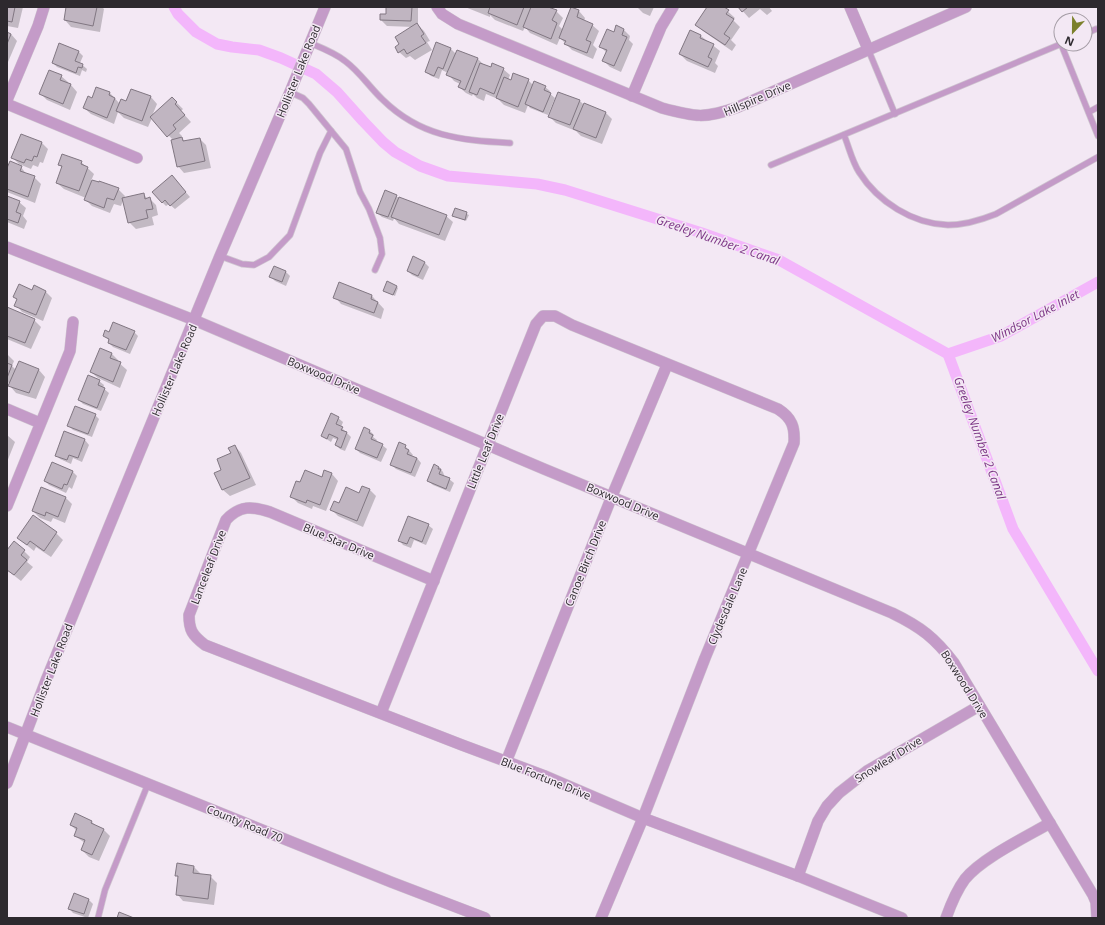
<svg xmlns="http://www.w3.org/2000/svg" width="1105" height="925" viewBox="0 0 1105 925" font-family="'Open Sans',sans-serif">
<style>
.shadow{fill:#0003}
.lines{fill:none;stroke-linecap:round;stroke-linejoin:round}
.canal{stroke:#f3b6fb;stroke-width:11}
.building{fill:#c0b5c1;stroke:#817782}
.service-casing{stroke:#cfc6d0;stroke-width:7}
.minor-casing{stroke:#cfc6d0;stroke-width:12}
.tertiary-casing{stroke:#cfc6d0;stroke-width:12}
.service{stroke:#c49bc8;stroke-width:5.5}
.minor{stroke:#c49bc8;stroke-width:11}
.tertiary{stroke:#c49bc8;stroke-width:11}
.labels{text-anchor:middle;dominant-baseline:central;stroke-width:3;stroke-linejoin:round;paint-order:stroke}
.street-label{font-size:11px;fill:#2d292e;stroke:#f3e8f4}
.water-label{font-size:12px;font-style:italic;fill:#7c3585;stroke:#f3e8f4}
</style>
<rect width="100%" height="100%" fill="#f3e8f4"/>
<g class="shadow">
<polygon points="7,7 23,7 18,28 7,26"/>
<polygon points="67,7 102,7 104,9 100,32 71,27 65,20"/>
<polygon points="387,7 418,7 418,25 424,31 430,41 427,42 432,50 415,60 410,56 406,58 399,52 401,44 413,27 387,26 381,20 387,15"/>
<polygon points="465,7 550,7 549,8 556,11 563,18 559,26 563,30 572,8 579,11 585,18 584,21 592,25 599,31 593,45 597,49 593,59 572,50 560,38 557,45 530,33 525,27 523,31 495,20 490,15 490,17"/>
<polygon points="637,7 654,7 650,16 643,13"/>
<polygon points="708,7 723,7 735,18 733,20 740,27 731,40 736,45 732,51 703,31 696,25"/>
<polygon points="739,7 769,7 772,11 767,15 760,9 749,18"/>
<polygon points="624,30 630,36 629,40 633,44 621,72 610,67 604,61 607,53 601,47"/>
<polygon points="690,31 701,36 720,51 715,63 718,66 715,73 687,61 680,54"/>
<polygon points="7,33 11,34 17,41 8,62 7,62"/>
<polygon points="437,44 451,49 456,54 457,51 478,59 484,65 491,68 503,69 510,75 508,80 528,80 534,86 545,87 550,91 549,93 555,98 548,115 530,108 528,105 525,113 504,105 498,99 486,94 484,101 477,98 473,94 472,96 466,93 459,87 460,84 454,81 448,74 448,73 442,70 439,79 431,76 426,72"/>
<polygon points="79,52 83,56 80,63 87,69 86,72 82,70 80,76 57,67 53,63"/>
<polygon points="61,76 68,82 67,84 71,85 77,92 70,110 47,100 40,93"/>
<polygon points="97,88 110,93 120,104 151,97 157,104 152,116 172,98 183,109 181,111 191,122 179,133 182,136 178,139 182,138 185,142 200,139 206,145 211,168 184,173 178,166 173,140 152,118 148,127 124,118 118,112 114,124 91,114 84,108 92,99"/>
<polygon points="559,93 580,101 584,105 606,113 612,119 602,144 581,136 576,131 556,123 550,117"/>
<polygon points="21,135 42,143 48,149 43,163 40,162 38,167 33,165 31,169 19,164 13,158"/>
<polygon points="81,162 94,174 91,181 118,189 125,196 124,198 143,194 148,199 150,199 156,205 158,215 152,217 154,225 136,229 129,222 124,198 121,206 114,204 110,213 92,206 86,200 86,198 64,189 57,183 63,168 59,165"/>
<polygon points="21,167 27,175 34,177 41,184 35,203 7,192 7,171"/>
<polygon points="176,181 190,197 175,209 169,204 166,206 162,202"/>
<polygon points="396,196 400,199 446,216 453,222 445,241 399,224 394,218 393,221 382,217 377,213"/>
<polygon points="7,197 19,202 26,208 23,216 27,221 24,229 7,222"/>
<polygon points="456,209 469,215 466,221 454,216"/>
<polygon points="424,262 429,267 423,280 412,275 408,271"/>
<polygon points="275,267 286,272 290,276 286,286 275,281 271,277"/>
<polygon points="396,286 398,288 395,296 384,291"/>
<polygon points="35,287 46,292 52,298 43,321 22,312 16,305 18,300 14,297 33,292"/>
<polygon points="372,296 384,309 381,319 341,304 335,297"/>
<polygon points="7,309 34,320 41,327 31,349 7,339"/>
<polygon points="134,332 138,336 130,354 113,347 109,343 110,341 104,336 110,333"/>
<polygon points="7,354 14,361 12,366 16,370 20,362 39,370 45,377 36,399 16,393 10,386 11,384 7,382"/>
<polygon points="112,354 118,360 118,362 127,370 120,388 98,378 91,372"/>
<polygon points="99,381 104,385 103,388 109,393 101,411 83,404 79,400"/>
<polygon points="95,415 99,419 92,437 73,430 69,426"/>
<polygon points="338,418 343,422 341,427 351,437 345,451 340,449 336,445 338,440 333,438 331,442 322,436"/>
<polygon points="365,429 370,431 374,435 373,437 377,440 376,442 382,445 387,449 381,462 360,453 356,449"/>
<polygon points="65,433 85,440 89,445 82,462 73,458 71,464 60,459 56,455"/>
<polygon points="7,435 15,442 7,462"/>
<polygon points="400,444 406,447 404,447 402,452 404,453 406,447 413,455 412,456 417,458 421,463 415,477 396,469 391,464"/>
<polygon points="235,446 241,453 256,485 230,496 223,490 216,473 223,470 232,454"/>
<polygon points="53,463 73,472 77,476 72,489 69,487 66,493 49,485 45,481"/>
<polygon points="439,467 443,472 444,475 443,476 449,479 454,483 450,492 433,485 428,481"/>
<polygon points="325,471 332,474 338,481 326,511 313,506 312,509 298,503 291,496 300,484 322,478"/>
<polygon points="369,489 376,496 363,527 338,516 331,509"/>
<polygon points="66,498 72,504 65,523 53,518 51,522 40,518 33,511"/>
<polygon points="428,525 433,529 426,545 414,540 411,548 403,545 399,540"/>
<polygon points="56,533 63,540 51,557 36,547 34,551 18,538"/>
<polygon points="7,551 24,551 30,557 27,562 33,567 21,581 7,570"/>
<polygon points="76,815 92,822 96,826 103,829 110,836 99,861 89,857 82,850 85,843 75,836 77,831 71,825"/>
<polygon points="194,867 200,873 200,875 210,876 217,883 214,905 183,901 177,894 179,878 176,875"/>
<polygon points="74,894 89,900 93,904 88,918 73,913 69,908"/>
</g>
<g class="lines">
<g class="canal">
<polyline points="174,7 178,14 196,32 217,44 232,47 259,50 281,58 316,74 337,92 363,121 383,142 395,152 420,166 448,176 537,184 565,190 702,233 779,260 948,354 1013,529 1098,671"/>
<polyline points="948,354 1001,336 1098,282"/>
</g>
</g>
<g class="building">
<polygon points="7,7 15,7 12,22 7,21"/>
<polygon points="66,7 97,7 93,26 64,20"/>
<polygon points="386,7 412,7 411,21 380,20 380,14 386,14"/>
<polygon points="490,7 524,7 517,25 488,13"/>
<polygon points="531,7 548,7 557,10 552,20 557,23 551,39 523,27"/>
<polygon points="571,7 579,10 577,17 593,24 586,40 591,42 587,53 564,44 566,41 559,38"/>
<polygon points="707,7 724,7 729,10 726,14 734,19 724,34 730,38 725,45 695,25"/>
<polygon points="738,7 748,7 742,12"/>
<polygon points="417,23 424,34 421,36 426,43 407,54 404,49 398,53 395,47 399,44 395,37"/>
<polygon points="616,25 624,29 622,35 627,37 614,66 602,61 607,50 599,47 607,29 614,32"/>
<polygon points="690,30 701,35 700,38 714,44 708,57 712,59 708,67 679,54"/>
<polygon points="7,32 11,34 7,44"/>
<polygon points="436,42 451,48 443,69 438,67 434,76 425,72"/>
<polygon points="59,43 79,51 75,61 83,64 82,68 78,67 76,73 52,63"/>
<polygon points="457,50 478,58 465,90 458,87 461,81 446,75"/>
<polygon points="480,63 491,67 492,63 504,68 494,94 480,88 477,95 469,92"/>
<polygon points="49,70 62,75 60,80 71,84 63,104 39,94"/>
<polygon points="513,73 529,79 518,107 496,98 504,77 511,80"/>
<polygon points="534,81 546,86 544,90 551,93 543,112 525,104"/>
<polygon points="96,87 110,92 109,95 115,98 107,118 83,108 88,96 92,98"/>
<polygon points="131,89 151,96 142,121 116,111 121,99 126,101"/>
<polygon points="558,92 580,100 570,125 548,117"/>
<polygon points="172,97 177,102 175,104 185,115 173,125 176,129 167,137 150,117"/>
<polygon points="584,103 606,112 596,138 573,129"/>
<polygon points="21,134 42,142 37,157 34,156 32,161 26,159 24,163 11,158"/>
<polygon points="182,137 183,141 200,138 205,161 177,167 171,140"/>
<polygon points="62,154 82,161 81,164 88,167 79,191 56,183 62,166 58,165"/>
<polygon points="10,161 22,166 20,171 35,176 28,197 7,189 7,168"/>
<polygon points="172,175 186,192 170,206 165,200 162,203 152,192"/>
<polygon points="92,180 99,182 99,181 119,188 114,200 107,198 104,208 84,200"/>
<polygon points="385,190 397,195 388,217 376,213"/>
<polygon points="144,193 145,199 150,197 153,209 146,210 148,218 128,223 122,198"/>
<polygon points="7,196 20,201 16,212 21,214 18,223 7,219"/>
<polygon points="399,197 447,215 439,235 391,217"/>
<polygon points="455,208 467,212 465,220 452,216"/>
<polygon points="413,256 425,262 418,276 407,271"/>
<polygon points="274,266 286,271 282,282 269,277"/>
<polygon points="387,281 397,286 393,295 383,291"/>
<polygon points="339,282 372,295 371,299 378,302 374,313 333,298"/>
<polygon points="19,284 32,290 34,285 46,291 36,315 14,306 17,299 13,297"/>
<polygon points="7,307 35,319 25,343 7,336"/>
<polygon points="113,322 135,331 126,350 108,343 109,339 103,336 105,330 109,332"/>
<polygon points="100,348 112,353 110,358 121,362 113,382 90,372"/>
<polygon points="19,361 39,369 29,393 8,386"/>
<polygon points="7,363 12,365 7,378"/>
<polygon points="88,375 100,380 98,385 105,388 97,408 78,400"/>
<polygon points="75,406 96,414 88,434 67,426"/>
<polygon points="331,413 339,417 336,424 343,427 341,430 347,432 341,448 335,445 338,438 329,434 327,439 321,436"/>
<polygon points="364,427 370,430 369,433 373,435 371,439 383,444 377,458 355,449"/>
<polygon points="64,431 85,439 78,458 69,455 67,460 55,456"/>
<polygon points="399,442 406,445 405,448 409,450 407,454 417,458 411,473 390,465"/>
<polygon points="235,445 250,478 222,490 214,473 221,470 217,459 231,453 228,448"/>
<polygon points="52,462 73,471 67,485 64,484 62,489 44,481"/>
<polygon points="434,464 439,467 438,469 441,469 439,474 450,478 446,489 427,481"/>
<polygon points="305,470 322,477 324,470 332,473 320,505 307,500 306,503 290,497 296,481 300,482"/>
<polygon points="362,486 370,489 357,521 330,510 334,501 339,503 346,487 359,493"/>
<polygon points="41,487 66,497 58,517 46,512 45,516 32,511"/>
<polygon points="33,515 57,532 44,551 30,541 27,545 17,538"/>
<polygon points="408,516 429,524 422,542 410,537 407,544 398,541"/>
<polygon points="14,541 25,550 21,555 27,560 14,575 7,570 7,550"/>
<polygon points="75,813 92,821 91,823 104,829 92,855 81,850 85,840 74,836 77,828 70,825"/>
<polygon points="177,863 194,866 193,873 211,875 208,899 176,895 178,876 175,876"/>
<polygon points="74,893 89,899 84,914 68,909"/>
<polygon points="119,912 134,918 117,918"/>
</g>
<g class="lines">
<defs>
<g id="service">
<polyline points="1085,34 1096,29"/>
<path d="M310 43C322 48 335 53 345 61 360 72 370 88 383 100 421 137 460 140 510 143"/>
<polyline points="1061,44 1098,136"/>
<polyline points="868,49 895,114"/>
<polyline points="290,92 303,98 309,104 346,149 360,192 369,209 380,238 382,254 375,270"/>
<polyline points="1089,112 1098,107"/>
<path d="M844 135C849 147 852 161 859 172 878 202 913 224 948 225 965 225 981 220 996 214L1098 157"/>
<polyline points="771,165 1061,44"/>
<polyline points="220,256 242,264 254,265 269,257 290,235 320,153 331,131"/>
<polyline points="98,918 105,890 148,784"/>
</g>
<g id="minor">
<path d="M437 7 442 14 458 24 662 108C695 117 705 119 738 107L966 7"/>
<polyline points="850,7 868,49"/>
<polyline points="632,96 661,27 673,7"/>
<polyline points="7,100 38,26 44,7"/>
<polyline points="7,104 137,158"/>
<path d="M7 247 194 320 544 469 892 613C921 627 935 638 954 663L1093 895 1096 902 1097 918"/>
<polyline points="7,409 40,423"/>
<polyline points="7,506 70,351 73,322"/>
<path d="M434 581 270 512C252 506 240 505 226 520L189 615C189 630 192 635 205 645L462 745 545 776 643 818 798 876 902 918"/>
<path d="M381 713 514 379 536 324 543 316H555L572 325 778 409C792 418 795 427 794 443L705 658 643 818 601 918"/>
<polyline points="506,762 612,496 667,365"/>
<polyline points="798,876 818,821 827,806 839,793 867,771 979,706"/>
<path d="M946 918C951 904 956 891 965 879 982 858 1026 837 1050 823"/>
</g>
<g id="tertiary">
<polyline points="7,727 391,882 485,918"/>
<polyline points="7,783 47,678 220,256 290,92 325,7"/>
</g>
</defs>
<use href="#service" class="service-casing"/>
<use href="#minor" class="minor-casing"/>
<use href="#tertiary" class="tertiary-casing"/>
<use href="#service" class="service"/>
<use href="#minor" class="minor"/>
<use href="#tertiary" class="tertiary"/>
</g>
<g class="labels">
<g class="street-label">
<text transform="translate(298 71) rotate(-68)">Hollister Lake Road</text>
<text transform="translate(757 98) rotate(-23)">Hillspire Drive</text>
<text transform="translate(174 370) rotate(-67)">Hollister Lake Road</text>
<text transform="translate(324 375) rotate(23)">Boxwood Drive</text>
<text transform="translate(485 451) rotate(-68)">Little Leaf Drive</text>
<text transform="translate(623 501) rotate(23)">Boxwood Drive</text>
<text transform="translate(339 541) rotate(23)">Blue Star Drive</text>
<text transform="translate(585 563) rotate(-68)">Canoe Birch Drive</text>
<text transform="translate(208 567) rotate(-69)">Lanceleaf Drive</text>
<text transform="translate(727 606) rotate(-67)">Clydesdale Lane</text>
<text transform="translate(51 670) rotate(-69)">Hollister Lake Road</text>
<text transform="translate(965 684) rotate(58)">Boxwood Drive</text>
<text transform="translate(888 759) rotate(-32)">Snowleaf Drive</text>
<text transform="translate(546 778) rotate(22)">Blue Fortune Drive</text>
<text transform="translate(245 823) rotate(22)">County Road 70</text>
</g>
<g class="water-label">
<text transform="translate(718 240) rotate(19)">Greeley Number 2 Canal</text>
<text transform="translate(1035 316) rotate(-28)">Windsor Lake Inlet</text>
<text transform="translate(980 438) rotate(70)">Greeley Number 2 Canal</text>
</g>
</g>
<rect width="1105" height="925" fill="none" stroke="#2d292e" stroke-width="16"/>
<g transform="translate(1073 32) rotate(202)"><circle r="19" fill="#f3e8f4" stroke="#a49ca5"/>
<path d="M0-3L7 15L0 10L-7 15Z" fill="#7b802b"/>
<text y="-6" font-size="11" font-weight="bold" text-anchor="middle" fill="#2d292e">N</text>
</g>
</svg>
